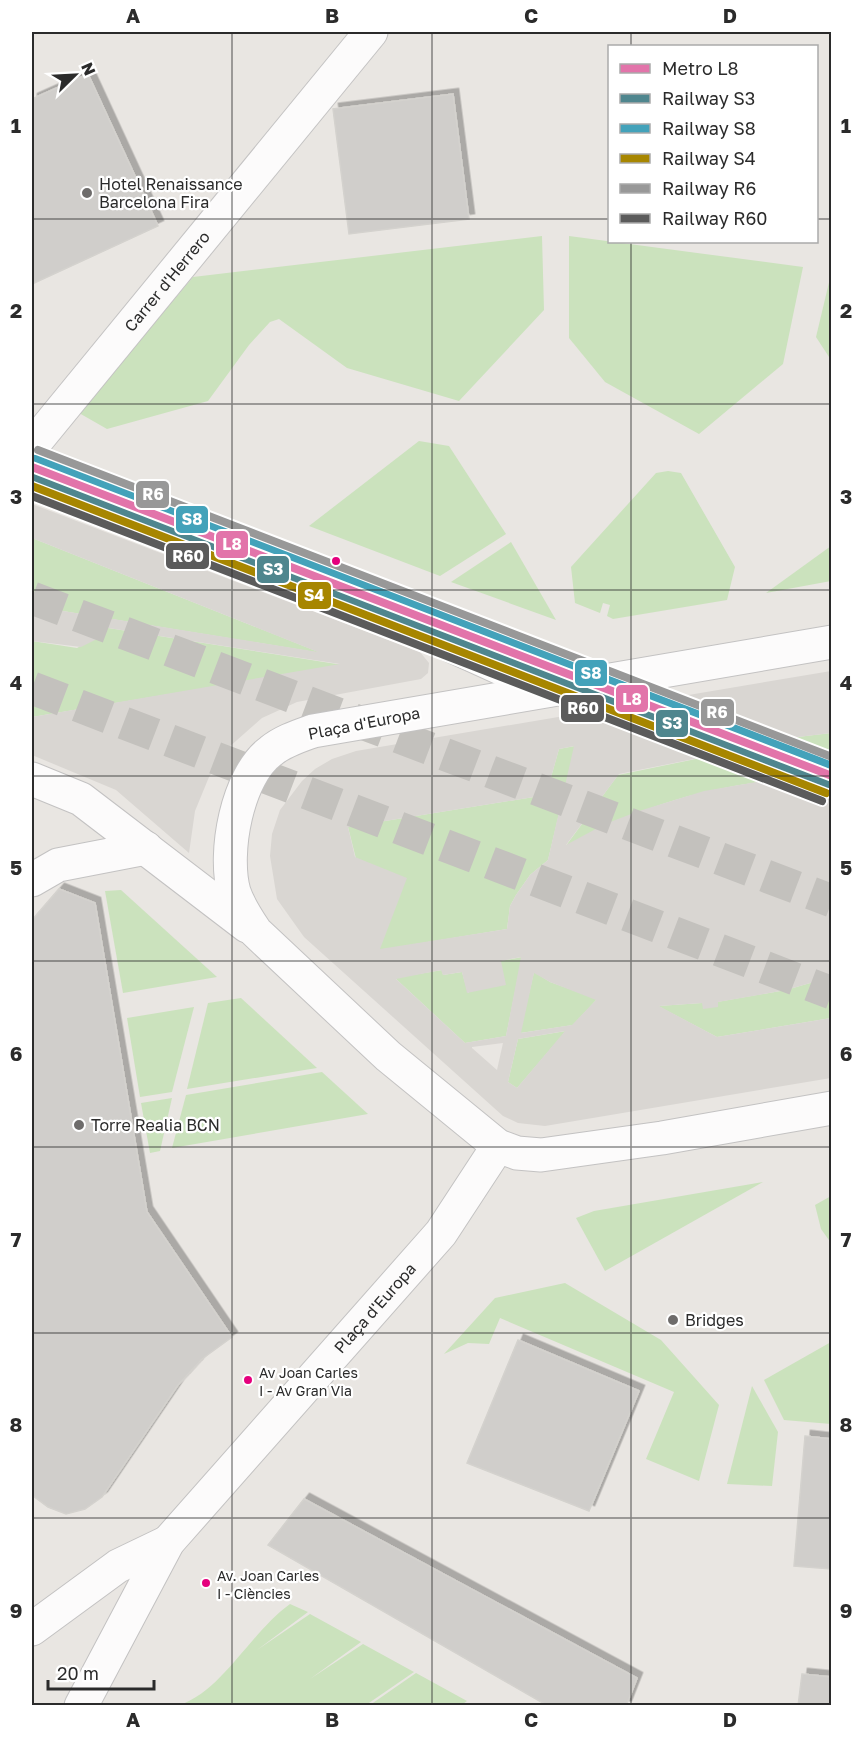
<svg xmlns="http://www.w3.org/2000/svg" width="863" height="1737" viewBox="0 0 863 1737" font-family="'Golos Text',sans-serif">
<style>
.green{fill:#cbe2bd}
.plaza{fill:#d9d6d2;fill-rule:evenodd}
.building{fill:#d0cecb;stroke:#d4d2ce;stroke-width:1.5;filter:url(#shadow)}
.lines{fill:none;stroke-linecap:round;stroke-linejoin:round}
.highway-tunnel{stroke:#c3c1bd;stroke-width:33;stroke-dasharray:33 16;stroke-linecap:butt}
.street-casing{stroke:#c3c2c2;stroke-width:35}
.secondary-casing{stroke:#c3c2c2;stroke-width:35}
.street{stroke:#fcfbfb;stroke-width:33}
.secondary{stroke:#fcfbfb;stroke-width:33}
.rail-1-casing{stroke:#fff;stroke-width:12}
.rail-2-casing{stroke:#fff;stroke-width:12}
.rail-3-casing{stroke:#fff;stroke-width:12}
.rail-4-casing{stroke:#fff;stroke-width:12}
.rail-5-casing{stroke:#fff;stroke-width:12}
.rail-1{stroke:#4f868e;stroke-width:8}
.rail-2{stroke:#43a2ba;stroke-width:8}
.rail-3{stroke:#a78600;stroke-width:8}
.rail-4{stroke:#989898;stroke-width:8}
.rail-5{stroke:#5b5b5b;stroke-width:8}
.metro-1-casing{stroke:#fff;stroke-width:12}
.metro-1{stroke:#e274aa;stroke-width:8}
.grid{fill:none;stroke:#2b2b2b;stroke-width:1.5;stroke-opacity:0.55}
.poi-dot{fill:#6e6c6b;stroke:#fff;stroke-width:2}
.bus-dot{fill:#e5007d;stroke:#fff;stroke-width:2}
.labels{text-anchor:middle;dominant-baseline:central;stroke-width:4.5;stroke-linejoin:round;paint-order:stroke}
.bus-label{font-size:14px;fill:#2b2b2b;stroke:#fff;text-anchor:start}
.poi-label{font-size:16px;fill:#2b2b2b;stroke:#fff;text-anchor:start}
.street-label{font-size:16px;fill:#2b2b2b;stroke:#fff}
.line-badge{stroke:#fff;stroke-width:2}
.badge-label{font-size:16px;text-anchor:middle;font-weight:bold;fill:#fff}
.neatline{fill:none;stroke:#2b2b2b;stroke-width:2}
.grid-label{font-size:20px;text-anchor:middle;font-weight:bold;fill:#2b2b2b}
</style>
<defs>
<filter id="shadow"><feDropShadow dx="5.5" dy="-5.5" stdDeviation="0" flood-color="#0004"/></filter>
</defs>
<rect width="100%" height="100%" fill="#e9e6e2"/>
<g class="green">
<polygon points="542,236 544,310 459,401 347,368 279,319 270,322 249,345 208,401 107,429 79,413 193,277"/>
<polygon points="569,236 803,267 783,364 699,434 605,382 569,338"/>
<polygon points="831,274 832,360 831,360 816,337"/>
<polygon points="419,441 449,446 506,534 440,576 309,526"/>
<polygon points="668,471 681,473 735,567 727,600 613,619 607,616 610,605 603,603 600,613 575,603 571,567 656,473"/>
<polygon points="32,538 321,653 32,606"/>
<polygon points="511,542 556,620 451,582"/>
<polygon points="831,546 831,581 766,593"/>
<polygon points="102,627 343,665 32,717 32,641 77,648 100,635"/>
<path d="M831 733V779C738 776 647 801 565 847L618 775 749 748 756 768 781 739Z"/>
<polygon points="575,746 548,860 530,875 516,895 510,906 507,929 379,950 348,827 546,795 559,749"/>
<polygon points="121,890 217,977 123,993 105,891"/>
<polygon points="522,957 506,1036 465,1043 395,978 442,970 443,975 462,972 468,993 501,961"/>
<polygon points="534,972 550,982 597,999 573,1025 520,1033"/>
<polygon points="831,977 831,1018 717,1037 658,1006 702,1003 718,1007 717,1002 786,990"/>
<polygon points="241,998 317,1068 187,1089 208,1003"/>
<polygon points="194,1007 172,1092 140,1097 127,1018"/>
<polygon points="566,1031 517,1088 508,1082 518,1039"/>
<polygon points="322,1072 368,1114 172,1148 186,1095"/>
<polygon points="172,1098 160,1151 150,1153 141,1103"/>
<polygon points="763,1182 605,1271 576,1218 594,1211"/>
<polygon points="831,1196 831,1243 821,1229 815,1205"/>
<polygon points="565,1283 661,1340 719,1405 699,1481 646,1459 674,1392 500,1318 489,1344 468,1343 444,1354 495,1298"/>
<polygon points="831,1342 831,1424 784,1420 764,1380"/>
<polygon points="752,1386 778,1432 772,1486 727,1484"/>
<path d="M290 1604 308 1612 257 1650 310 1614 361 1642 310 1679 363 1644 414 1672 366 1705H180C223 1690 250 1633 290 1604Z"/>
<polygon points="416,1673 467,1701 460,1706 370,1705"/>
</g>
<g class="plaza">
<polygon points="32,504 420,652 429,663 428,673 421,679 297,702 262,718 228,748 209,777 195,811 189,853 116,790 32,755 32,717 340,664 102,627 97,639 81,647 32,641 32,606 318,652 32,538"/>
<path d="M831 671V733L781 739 786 750 785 757 778 769 764 771 756 768 749 748 619 774 566 845 605 824 639 811 704 791 774 779H831V977L786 990 718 1002V1007L703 1009 702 1003 659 1006 717 1037 831 1018V1078L545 1126 518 1123 503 1116 304 937 277 899 270 856 272 834 280 810 302 781 315 769 332 759 356 751ZM574 746 548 860 530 875 516 895 510 906 507 929 380 949 407 878 355 857 348 827 546 795 559 749ZM521 957 506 1036 465 1043 396 979 441 970 443 975 462 972 467 993 506 985 501 961ZM534 973 550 982 596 1000 572 1025 521 1033ZM565 1031 517 1088 508 1082 518 1039ZM503 1043 497 1070 472 1048V1047Z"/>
</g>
<g class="building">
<polygon points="88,74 158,226 32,284 32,99"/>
<polygon points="453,94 469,219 349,234 333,109"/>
<polygon points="59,889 95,903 147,1212 232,1337 202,1359 178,1385 102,1497 85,1509 66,1514 48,1507 32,1495 32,920"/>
<polygon points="518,1340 639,1391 589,1511 467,1463"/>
<polygon points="805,1436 831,1439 831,1569 794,1566"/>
<polygon points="304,1499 637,1678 626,1706 548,1706 268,1545"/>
<polygon points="802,1674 831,1677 831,1706 798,1706"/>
</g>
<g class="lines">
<g class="highway-tunnel">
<polyline points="32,598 832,901"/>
<polyline points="32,688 832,993"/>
</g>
<defs>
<g id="street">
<path id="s1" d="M32 446 371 32"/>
<polyline points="32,880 58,865 146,848"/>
<polyline points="32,1629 118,1566 168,1542"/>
<path id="s2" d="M81 1706 168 1542 441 1233 498 1146"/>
</g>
<g id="secondary">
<polyline points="32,478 428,635 549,690"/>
<path d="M832 642 313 731C299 736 283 741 271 751 237 776 223 853 234 892 239 907 248 920 256 932L388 1056 498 1146 517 1153 541 1155 662 1138 832 1108"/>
<polyline points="32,779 81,799 247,926"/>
</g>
</defs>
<use href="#street" class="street-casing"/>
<use href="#secondary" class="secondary-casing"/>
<use href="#street" class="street"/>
<use href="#secondary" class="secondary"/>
<defs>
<polyline id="rail-1" points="32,476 829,784"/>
<polyline id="rail-2" points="35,459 832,766"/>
<polyline id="rail-3" points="32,486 826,793"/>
<polyline id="rail-4" points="38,450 832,757"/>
<polyline id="rail-5" points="32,496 822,801"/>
</defs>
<use href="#rail-1" class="rail-1-casing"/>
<use href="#rail-2" class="rail-2-casing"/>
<use href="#rail-3" class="rail-3-casing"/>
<use href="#rail-4" class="rail-4-casing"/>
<use href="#rail-5" class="rail-5-casing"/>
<use href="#rail-1" class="rail-1"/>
<use href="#rail-2" class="rail-2"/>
<use href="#rail-3" class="rail-3"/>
<use href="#rail-4" class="rail-4"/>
<use href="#rail-5" class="rail-5"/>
<defs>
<polyline id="metro-1" points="32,467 832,776"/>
</defs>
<use href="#metro-1" class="metro-1-casing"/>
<use href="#metro-1" class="metro-1"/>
</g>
<path class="grid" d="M232 32V1706M432 32V1706M631 32V46M32 219H610M816 219H832M631 242V1706M32 404H832M32 590H832M32 776H832M32 961H832M32 1147H832M32 1333H832M32 1518H832"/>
<g class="poi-dot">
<circle cx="87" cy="193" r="6"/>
<circle cx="79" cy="1125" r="6"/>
<circle cx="673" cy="1320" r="6"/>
</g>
<g class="bus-dot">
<circle cx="336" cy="561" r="5"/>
<circle cx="248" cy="1380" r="5"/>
<circle cx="206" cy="1583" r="5"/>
</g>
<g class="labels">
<g class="bus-label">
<text x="259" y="1372">Av Joan Carles<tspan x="259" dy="18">I - Av Gran Via</tspan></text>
<text x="217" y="1575">Av. Joan Carles<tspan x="217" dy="18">I - Ciències</tspan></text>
</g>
<g class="poi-label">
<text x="99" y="184">Hotel Renaissance<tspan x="99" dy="18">Barcelona Fira</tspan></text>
<text x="91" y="1125">Torre Realia BCN</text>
<text x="685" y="1320">Bridges</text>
</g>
<g class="street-label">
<text stroke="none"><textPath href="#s1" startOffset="213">Carrer d'Herrero</textPath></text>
<text transform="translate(364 723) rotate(-11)">Plaça d'Europa</text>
<text stroke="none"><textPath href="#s2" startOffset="498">Plaça d'Europa</textPath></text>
</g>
</g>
<g class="line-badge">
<rect x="135" y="480" width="35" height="29" rx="6" fill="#989898"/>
<rect x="175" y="505" width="34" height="29" rx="6" fill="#43a2ba"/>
<rect x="215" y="530" width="34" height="29" rx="6" fill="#e274aa"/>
<rect x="165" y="542" width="45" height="28" rx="6" fill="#5b5b5b"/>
<rect x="256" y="555" width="34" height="29" rx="6" fill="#4f868e"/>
<rect x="297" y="581" width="35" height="29" rx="6" fill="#a78600"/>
<rect x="574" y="659" width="34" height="28" rx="6" fill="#43a2ba"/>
<rect x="615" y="684" width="34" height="29" rx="6" fill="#e274aa"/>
<rect x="560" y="694" width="45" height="29" rx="6" fill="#5b5b5b"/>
<rect x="700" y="698" width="35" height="29" rx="6" fill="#989898"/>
<rect x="655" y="709" width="34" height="29" rx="6" fill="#4f868e"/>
</g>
<g class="badge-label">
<text x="153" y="500">R6</text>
<text x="192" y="525">S8</text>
<text x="232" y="550">L8</text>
<text x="188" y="562">R60</text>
<text x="273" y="575">S3</text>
<text x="314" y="601">S4</text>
<text x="591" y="679">S8</text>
<text x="632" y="705">L8</text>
<text x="583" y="714">R60</text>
<text x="717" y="718">R6</text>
<text x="672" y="729">S3</text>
</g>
<rect width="863" height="1737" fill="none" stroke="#ffffff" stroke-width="66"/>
<rect x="608" y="45" width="210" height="198" fill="#ffffff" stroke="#aaaaaa" stroke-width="1.5"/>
<rect x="620" y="64" width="30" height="9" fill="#e274aa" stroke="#aaaaaa" stroke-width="1.5"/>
<text x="662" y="75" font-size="18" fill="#2b2b2b">Metro L8</text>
<rect x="620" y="94" width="30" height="9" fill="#4f868e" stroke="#aaaaaa" stroke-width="1.5"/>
<text x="662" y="105" font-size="18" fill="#2b2b2b">Railway S3</text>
<rect x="620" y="124" width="30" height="9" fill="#43a2ba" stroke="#aaaaaa" stroke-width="1.5"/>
<text x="662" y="135" font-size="18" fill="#2b2b2b">Railway S8</text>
<rect x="620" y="154" width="30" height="9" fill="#a78600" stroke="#aaaaaa" stroke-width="1.5"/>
<text x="662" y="165" font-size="18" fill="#2b2b2b">Railway S4</text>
<rect x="620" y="184" width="30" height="9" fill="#989898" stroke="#aaaaaa" stroke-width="1.5"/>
<text x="662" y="195" font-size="18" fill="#2b2b2b">Railway R6</text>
<rect x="620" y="214" width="30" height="9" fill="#5b5b5b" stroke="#aaaaaa" stroke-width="1.5"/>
<text x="662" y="225" font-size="18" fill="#2b2b2b">Railway R60</text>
<g transform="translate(75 75) rotate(66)" stroke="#ffffff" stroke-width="4.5" paint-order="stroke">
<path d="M0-4.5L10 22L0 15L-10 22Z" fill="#2b2b2b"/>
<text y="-9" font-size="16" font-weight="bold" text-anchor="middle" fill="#2b2b2b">N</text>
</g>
<path d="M48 1680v9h106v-9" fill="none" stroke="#2b2b2b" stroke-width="3"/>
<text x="57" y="1680" font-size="18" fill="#2b2b2b" stroke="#ffffff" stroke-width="4.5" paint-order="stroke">20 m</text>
<rect x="33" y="33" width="797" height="1671" class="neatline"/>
<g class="grid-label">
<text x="133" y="23">A</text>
<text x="332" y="23">B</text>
<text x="531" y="23">C</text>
<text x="730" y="23">D</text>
<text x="16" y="133">1</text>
<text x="846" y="133">1</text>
<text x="16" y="318">2</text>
<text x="846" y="318">2</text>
<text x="16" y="504">3</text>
<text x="846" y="504">3</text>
<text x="16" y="690">4</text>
<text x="846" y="690">4</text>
<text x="16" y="875">5</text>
<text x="846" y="875">5</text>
<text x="16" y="1061">6</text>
<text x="846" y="1061">6</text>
<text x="16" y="1247">7</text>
<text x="846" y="1247">7</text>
<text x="16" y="1432">8</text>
<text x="846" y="1432">8</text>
<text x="16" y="1618">9</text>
<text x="846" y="1618">9</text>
<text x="133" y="1727">A</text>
<text x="332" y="1727">B</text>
<text x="531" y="1727">C</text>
<text x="730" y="1727">D</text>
</g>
</svg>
